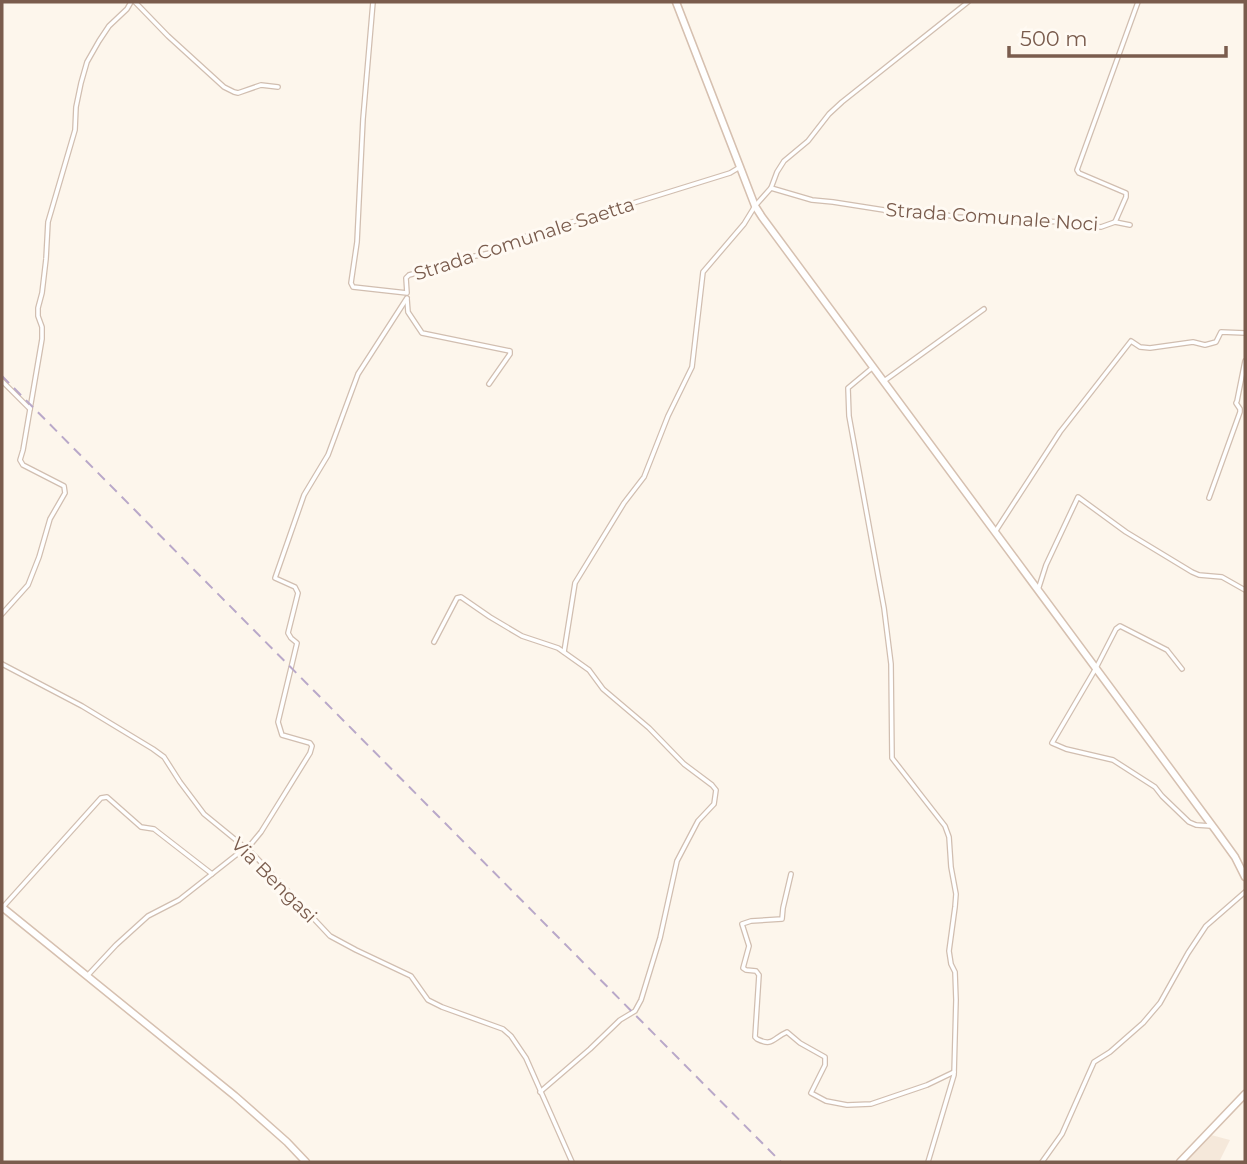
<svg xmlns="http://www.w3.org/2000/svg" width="1247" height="1164" viewBox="0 0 1247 1164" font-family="Montserrat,sans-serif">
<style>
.residential{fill:#f5e8da}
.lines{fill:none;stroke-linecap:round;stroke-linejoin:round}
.street-casing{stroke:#d1beb0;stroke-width:6}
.secondary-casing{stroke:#d6c0b0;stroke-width:9}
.street{stroke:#fff;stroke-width:3.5}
.secondary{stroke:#fff;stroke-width:6}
.rail{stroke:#b9a8c9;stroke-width:2;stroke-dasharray:10 7;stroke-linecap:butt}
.labels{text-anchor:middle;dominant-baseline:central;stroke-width:6;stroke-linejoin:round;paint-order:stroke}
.street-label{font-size:19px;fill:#7a5c4d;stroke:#fffaf3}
</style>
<rect width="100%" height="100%" fill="#fdf6ec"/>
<polygon class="residential" points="1211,1135 1230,1140 1219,1162 1184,1162"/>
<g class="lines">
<defs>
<g id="street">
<polyline points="135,2 168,36 224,87 234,92 238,93 261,85 278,87"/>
<polyline points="373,2 363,119 357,242 351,283 353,287 407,293 406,278 409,275 434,268 465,258 490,253 514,240 730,173 740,167"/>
<polyline points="771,188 812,200 833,202 884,210 888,213 906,208 957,217 1062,222 1091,226 1101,227 1115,222 1130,225"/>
<polyline points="1115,222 1126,197 1126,193 1079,173 1077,170 1138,2"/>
<polyline points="407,299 408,312 422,333 510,351 510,354 489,384"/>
<polyline points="872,368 848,388 849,416 884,608 891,664 892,758 945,826 949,837 951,867 956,894 955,907 949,951 951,964 955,972 956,1000 954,1075 928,1162"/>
<polyline points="2,381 30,409"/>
<polyline points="884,381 984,309"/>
<polyline points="1209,498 1240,412 1240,409 1236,403 1237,401 1245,361"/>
<polyline points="995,532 1060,432 1131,341 1140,347 1150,348 1193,342 1205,345 1216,342 1221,332 1245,333"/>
<polyline points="1038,590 1046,565 1078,497 1126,532 1192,572 1199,575 1222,577 1245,590"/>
<polyline points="2,614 28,585 39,557 50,519 65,493 64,486 23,465 20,460 23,450 42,339 42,327 38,316 38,308 42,293 46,259 48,222 75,130 76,107 81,83 87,62 99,41 109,26 127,9 131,2"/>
<polyline points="434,642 457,598 461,597 490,617 522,636 558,648 589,670 603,689 649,728 684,764 712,785 716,790 714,804 698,821 677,861 660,938 641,1000 635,1011 620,1020 590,1049 540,1092"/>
<polyline points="564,652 575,583 624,503 644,477 668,416 692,367 703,272 744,224 755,206 771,188 777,172 784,161 808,141 829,114 842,102 968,2"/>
<polyline points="2,664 82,706 153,749 164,757 180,782 204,814 253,854 330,936 356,950 411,976 428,1000 442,1007 503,1029 511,1036 526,1058 572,1162"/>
<polyline points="1182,669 1167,650 1120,626 1116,629 1096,668 1052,743 1066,749 1113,760 1155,787 1162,796 1189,822 1196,825 1211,826"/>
<polyline points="247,849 261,832 310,753 312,746 310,743 282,735 278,722 297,643 291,638 288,633 298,593 295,587 275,578 304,495 328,455 358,374 407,298"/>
<path d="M791 874 783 908 782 919 751 921 742 924 749 946 743 968 746 970 756 971 759 975 755 1037 757 1039C773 1047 773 1038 787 1032L800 1043 825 1057V1065L811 1093 826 1101 847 1105 871 1104 927 1085 954 1072"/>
<polyline points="3,907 101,798 107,797 141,827 154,829 212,874"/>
<polyline points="88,975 116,945 148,916 179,900 245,848"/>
<polyline points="1042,1162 1062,1134 1094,1062 1110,1052 1143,1023 1160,1003 1188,953 1206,926 1245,892"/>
</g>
<g id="secondary">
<polyline points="676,2 740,167 755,206 762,217 1217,832 1235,857 1245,877"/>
<polyline points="2,907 235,1096 287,1142 306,1162"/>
<polyline points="1180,1162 1245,1094"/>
</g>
</defs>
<use href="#street" class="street-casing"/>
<use href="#secondary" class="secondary-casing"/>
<use href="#street" class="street"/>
<use href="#secondary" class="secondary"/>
<polyline class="rail" points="2,376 781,1162"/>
</g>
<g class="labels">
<g class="street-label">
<text transform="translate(992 217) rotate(4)">Strada Comunale Noci</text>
<text transform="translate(524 239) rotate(-18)">Strada Comunale Saetta</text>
<text transform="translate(274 880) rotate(45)">Via Bengasi</text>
</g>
</g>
<rect width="1247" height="1164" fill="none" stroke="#7a5c4d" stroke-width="7"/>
<path d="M1009 46v10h217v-10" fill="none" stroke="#7a5c4d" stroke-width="3.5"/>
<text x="1020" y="46" font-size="21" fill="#7a5c4d" stroke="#fffaf3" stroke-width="5" paint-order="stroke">500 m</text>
</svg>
